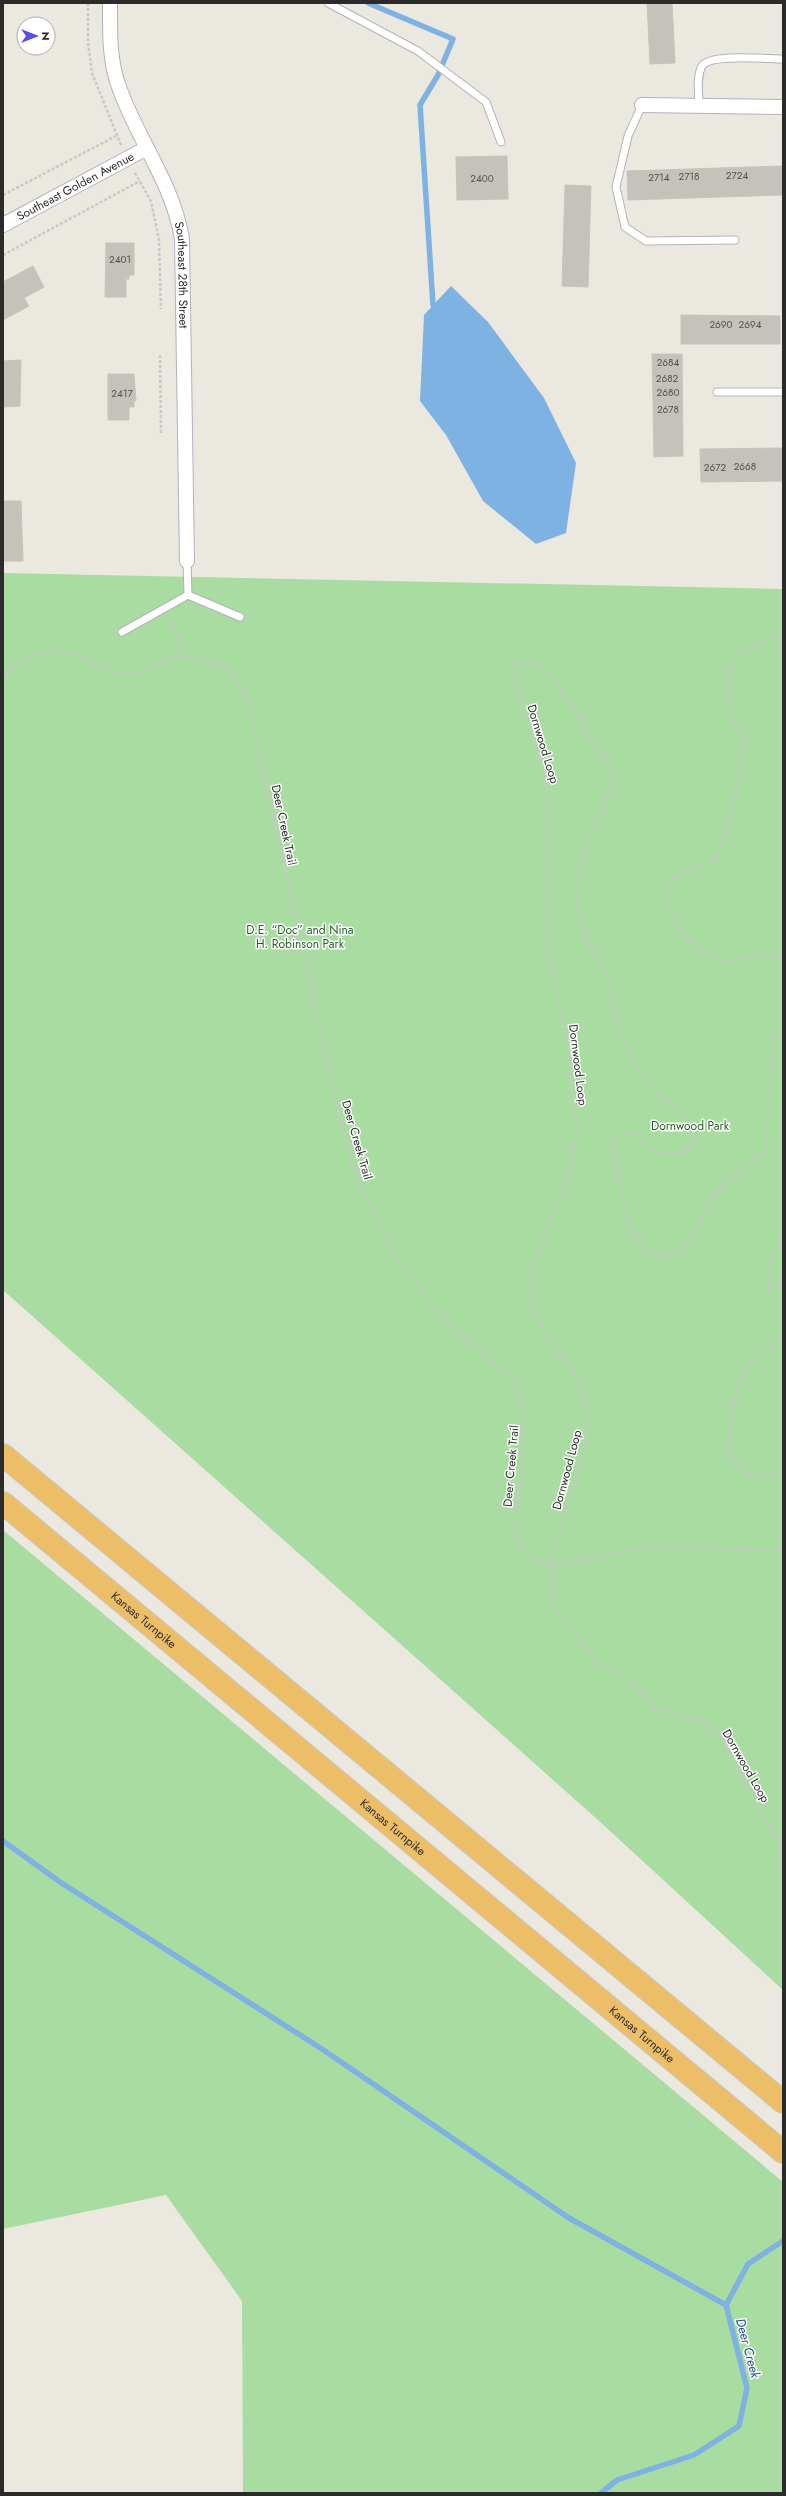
<svg xmlns="http://www.w3.org/2000/svg" width="786" height="2496" viewBox="0 0 786 2496" font-family="Jost,sans-serif">
<style>
.green{fill:#a9dca1}
.water{fill:#7db2e2}
.lines{fill:none;stroke-linecap:round;stroke-linejoin:round}
.stream{stroke:#7db2e2;stroke-width:5.5}
.building{fill:#c4c2ba;stroke:#c7c4b8}
.service-casing{stroke:#b2b2bd;stroke-width:9}
.minor-casing{stroke:#b2b2bd;stroke-width:16}
.motorway-casing{stroke:#c8c8c8;stroke-width:24}
.path{stroke:#c8c8c8;stroke-width:2.5;stroke-dasharray:3 2;stroke-linecap:butt}
.service{stroke:#fff;stroke-width:7}
.minor{stroke:#fff;stroke-width:14}
.motorway{stroke:#edbe68;stroke-width:22}
.labels{text-anchor:middle;dominant-baseline:central;stroke-width:3;stroke-linejoin:round;paint-order:stroke}
.number-label{font-size:10px;fill:#51514f}
.street-label{font-size:12px;fill:#2b2b2b;stroke:#fff}
.park-label{font-size:12px;fill:#226123;stroke:#fff}
.water-label{font-size:13px;font-style:italic;fill:#1c4f8e;stroke:#fff}
</style>
<rect width="100%" height="100%" fill="#ebe8df"/>
<g class="green">
<polygon points="3,573 783,589 783,1990 598,1820 3,1290"/>
<polygon points="3,1530 783,2182 783,2493 243,2493 242,2301 166,2195 3,2229"/>
</g>
<polygon class="water" points="451,286 488,322 544,398 576,463 566,533 536,544 483,501 446,435 420,401 424,315"/>
<g class="lines">
<g class="stream">
<polyline points="368,3 453,39 438,75 420,105 433,305"/>
<polyline points="3,1841 60,1882 322,2049 569,2218 726,2305"/>
<polyline points="601,2493 617,2480 694,2455 739,2426 747,2388 726,2305 748,2264 783,2241"/>
</g>
</g>
<g class="building">
<polygon points="647,3 672,3 675,63 650,64"/>
<polygon points="507,156 508,199 457,200 456,157"/>
<polygon points="783,166 783,195 628,200 627,171"/>
<polygon points="565,185 591,186 588,287 562,286"/>
<polygon points="106,243 134,243 134,275 129,275 129,279 126,279 126,297 105,297"/>
<polygon points="33,266 44,287 24,298 29,306 3,320 3,282"/>
<polygon points="681,315 780,316 780,344 681,344"/>
<polygon points="652,354 682,354 683,456 654,457"/>
<polygon points="21,360 20,406 3,407 3,361"/>
<polygon points="108,374 134,374 136,401 134,401 134,407 129,407 129,420 108,420"/>
<polygon points="783,448 783,481 701,482 700,449"/>
<polygon points="3,501 21,501 23,561 3,561"/>
</g>
<g class="lines">
<defs>
<g id="service">
<polyline points="328,3 418,51 486,102 501,142"/>
<polyline points="642,105 628,136 616,187 625,227 646,241 735,240"/>
<path d="M699 106C699 94 696 77 702 66 710 53 767 59 783 59"/>
<polyline points="717,392 783,392"/>
<polyline points="187,561 188,595"/>
<polyline points="122,632 188,595 240,617"/>
</g>
<g id="minor">
<path id="s1" d="M110 3C110 32 109 60 119 87 137 139 173 183 182 239L187 561"/>
<polyline points="642,105 783,107"/>
<path id="s2" d="M3 225 147 148"/>
</g>
<g id="motorway">
<polyline points="3,1455 783,2102"/>
<path id="s3" d="M3 1503 783 2152"/>
</g>
</defs>
<use href="#service" class="service-casing"/>
<use href="#minor" class="minor-casing"/>
<use href="#motorway" class="motorway-casing"/>
<g class="path">
<polyline points="88,3 88,42 92,73 121,145"/>
<polyline points="135,173 151,201 159,240 161,309"/>
<polyline points="3,195 116,136"/>
<polyline points="3,255 140,181"/>
<polyline points="160,355 161,433"/>
<polyline points="169,619 178,636 178,656"/>
<path d="M783 637C730 649 718 669 734 721 737 729 743 739 742 747 739 786 730 822 716 859L696 869 679 872 667 892 666 901 674 924 695 946 726 962 749 957 783 955"/>
<path d="M3 679C15 657 47 648 70 654 88 658 101 673 120 674 142 676 157 663 177 657 190 652 225 665 233 675 238 681 242 689 247 696L338 1112 351 1161 365 1195 390 1248 427 1299 459 1333 513 1380 522 1407 524 1436 515 1535 524 1551 537 1561 550 1565 578 1562 645 1547 766 1550 783 1548"/>
<polyline points="783,1033 774,1035 773,1078 764,1151 714,1193 684,1249 667,1255 646,1250 629,1224 612,1152 612,1141 622,1134 638,1135 651,1151 681,1153 695,1141 692,1122 649,1084 628,1050 614,1011 609,980 585,936 576,893 587,837 602,809 613,780 606,757 591,740 570,701 545,669 527,661 516,660 514,669 517,691 547,782 547,950 563,1023 577,1135 563,1188 532,1268 531,1301 544,1334 582,1383 588,1427 579,1469 550,1565 553,1607 598,1663 632,1681 653,1707 684,1716 719,1732 744,1782 778,1840 783,1842"/>
<polyline points="783,1227 767,1275 770,1289 783,1284"/>
<path d="M783 1340C737 1355 728 1415 729 1456L749 1475 783 1476"/>
<polyline points="778,1840 783,1869"/>
</g>
<use href="#service" class="service"/>
<use href="#minor" class="minor"/>
<use href="#motorway" class="motorway"/>
</g>
<g class="labels">
<g class="number-label">
<text x="737" y="175">2724</text>
<text x="689" y="176">2718</text>
<text x="659" y="177">2714</text>
<text x="482" y="178">2400</text>
<text x="120" y="259">2401</text>
<text x="721" y="324">2690</text>
<text x="750" y="324">2694</text>
<text x="668" y="362">2684</text>
<text x="667" y="378">2682</text>
<text x="668" y="392">2680</text>
<text x="122" y="393">2417</text>
<text x="668" y="409">2678</text>
<text x="745" y="466">2668</text>
<text x="715" y="467">2672</text>
</g>
<g class="street-label">
<text stroke="none"><textPath href="#s2" startOffset="82">Southeast Golden Avenue</textPath></text>
<text stroke="none"><textPath href="#s1" startOffset="286">Southeast 28th Street</textPath></text>
<text transform="translate(543 744) rotate(73)">Dornwood Loop</text>
<text transform="translate(284 825) rotate(78)">Deer Creek Trail</text>
<text transform="translate(578 1065) rotate(83)">Dornwood Loop</text>
<text transform="translate(357 1140) rotate(74)">Deer Creek Trail</text>
<text transform="translate(511 1466) rotate(-85)">Deer Creek Trail</text>
<text transform="translate(567 1470) rotate(-75)">Dornwood Loop</text>
<text stroke="none"><textPath href="#s3" startOffset="183">Kansas Turnpike</textPath></text>
<text transform="translate(746 1766) rotate(60)">Dornwood Loop</text>
<text stroke="none"><textPath href="#s3" startOffset="507">Kansas Turnpike</textPath></text>
<text stroke="none"><textPath href="#s3" startOffset="831">Kansas Turnpike</textPath></text>
</g>
<g class="park-label">
<text x="300" y="930">D.E. “Doc” and Nina<tspan x="300" dy="14">H. Robinson Park</tspan></text>
<text x="690" y="1126">Dornwood Park</text>
</g>
<g class="water-label">
<text transform="translate(748 2348) rotate(75)">Deer Creek</text>
</g>
</g>
<rect width="786" height="2496" fill="none" stroke="#2b2b2b" stroke-width="8"/>
<g transform="translate(36 36) rotate(90)"><circle r="19" fill="#ffffff" stroke="#aaaaaa"/>
<path d="M0-3L7 15L0 10L-7 15Z" fill="#5451e6"/>
<text y="-6" font-size="11" font-weight="bold" text-anchor="middle" fill="#2b2b2b">N</text>
</g>
</svg>
